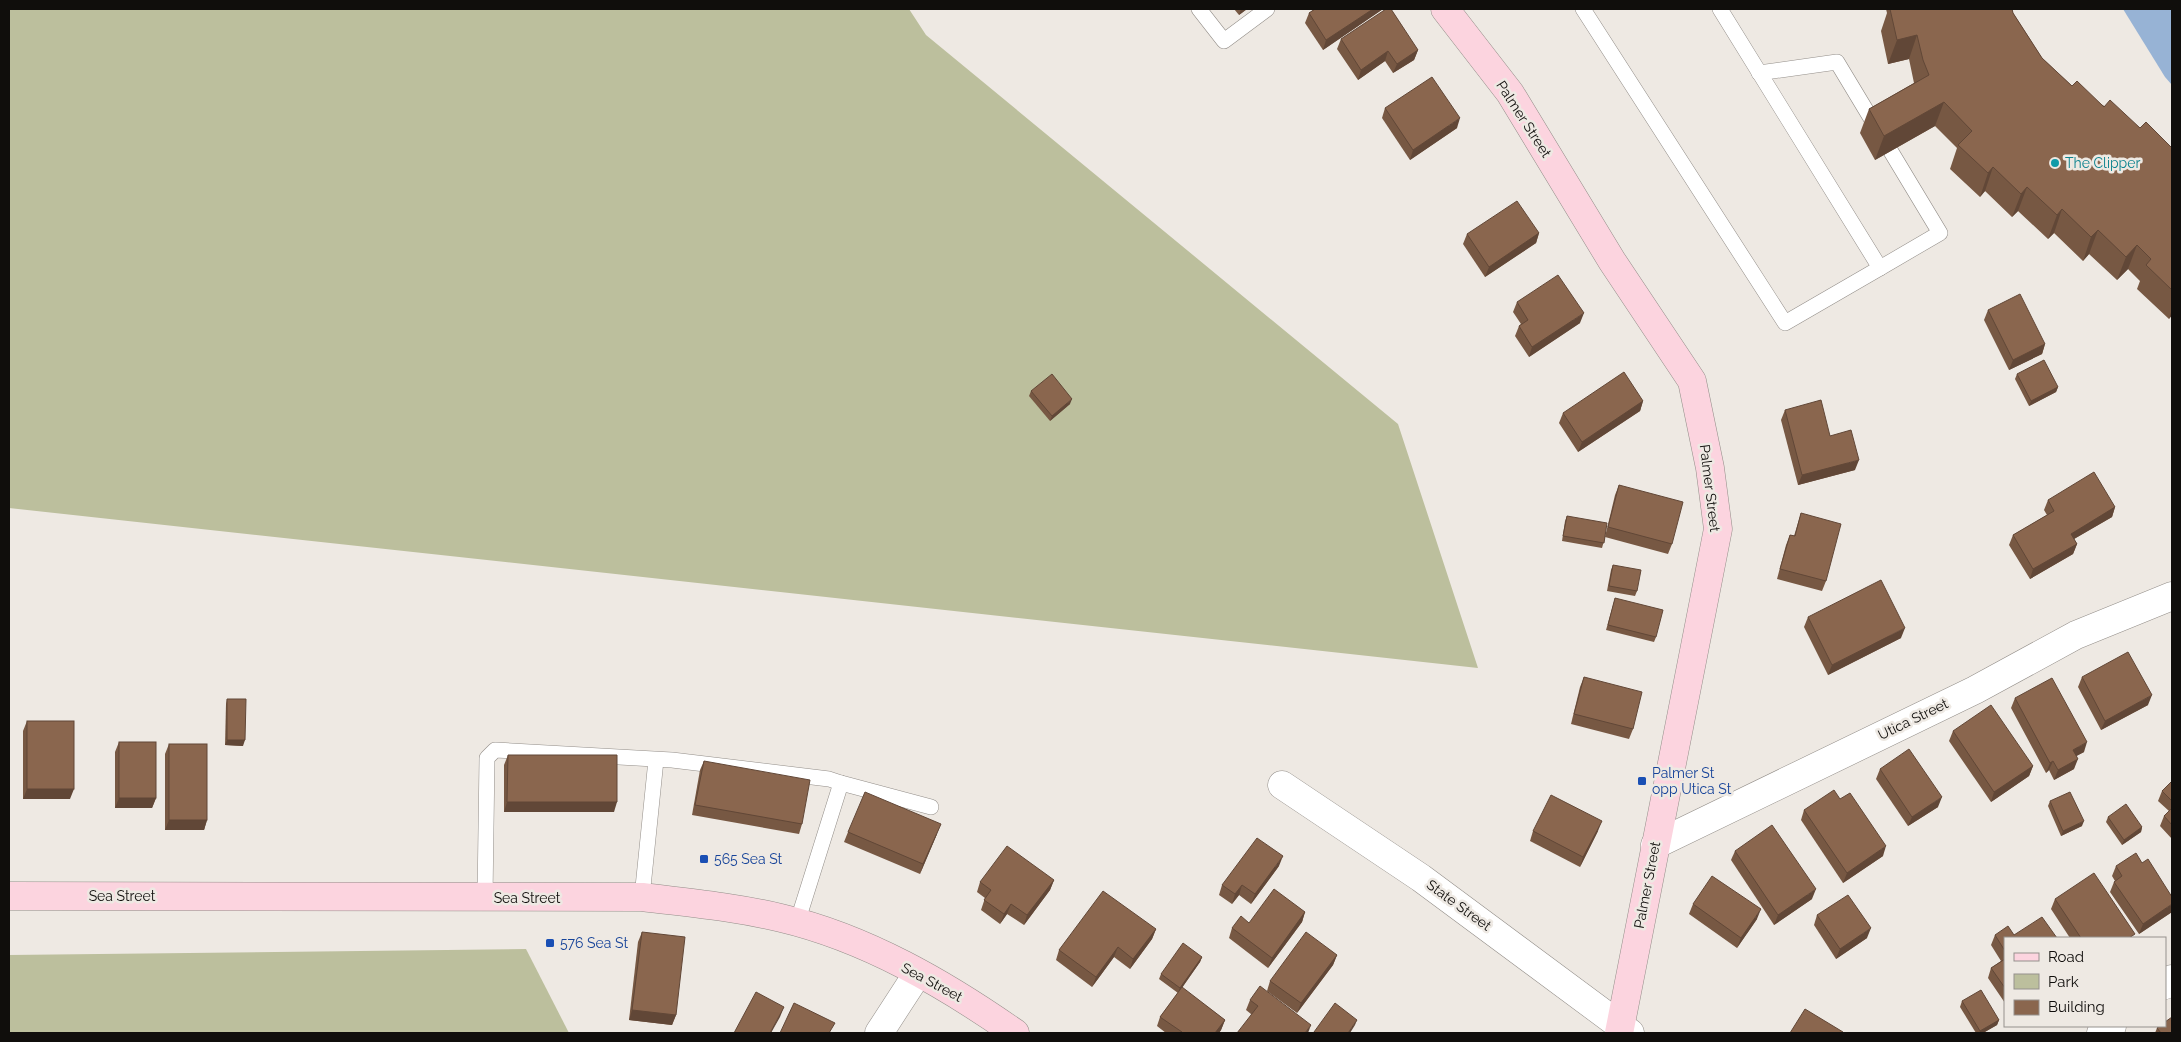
<svg xmlns="http://www.w3.org/2000/svg" width="2181" height="1042" viewBox="0 0 2181 1042" font-family="Raleway,sans-serif">
<style>
.green{fill:#bcbf9d}
.water{fill:#97b3d5}
.lines{fill:none;stroke-linecap:round;stroke-linejoin:round}
.lane-casing{stroke:#938e89;stroke-width:16}
.street-casing{stroke:#938e89;stroke-width:29}
.secondary-casing{stroke:#938e89;stroke-width:29}
.lane{stroke:#fff;stroke-width:15}
.street{stroke:#fff;stroke-width:28}
.secondary{stroke:#fcd4df;stroke-width:28}
.wall{fill:#775843}
.shaded-wall{fill:#614737}
.building{fill:#8a664e;stroke:#614737}
.culture-dot{fill:#0f9aa8;stroke:#eee9e3;stroke-width:2}
.transit-dot{fill:#1a4fb4;stroke:#eee9e3;stroke-width:2}
.labels{text-anchor:middle;dominant-baseline:central;stroke-width:5;stroke-linejoin:round;paint-order:stroke}
.street-label{font-size:14px;fill:#100e0c;stroke:#eee9e3}
.culture-label{font-size:14px;fill:#0d838f;stroke:#eee9e3;text-anchor:start}
.transit-label{font-size:14px;fill:#164399;stroke:#eee9e3;text-anchor:start}
</style>
<rect width="100%" height="100%" fill="#eee9e3"/>
<g class="green">
<polygon points="9,9 909,9 926,35 1398,424 1478,668 9,508"/>
<polygon points="526,949 569,1033 9,1033 9,955"/>
</g>
<polygon class="water" points="2123,9 2172,9 2172,85 2165,77"/>
<g class="lines">
<defs>
<g id="lane">
<polyline points="1199,9 1224,41 1267,9"/>
<polyline points="1583,9 1785,323 1880,268 1720,9"/>
<polyline points="1759,73 1837,62 1940,233 1880,268"/>
<polyline points="642,897 656,760"/>
<polyline points="485,898 487,758 495,750 672,760 829,779 841,783"/>
<polyline points="797,923 841,783 931,807"/>
</g>
<g id="street">
<polyline points="1282,785 1421,878 1630,1033"/>
<polyline points="1655,845 1975,690 2076,635 2172,596"/>
<polyline points="2165,985 2172,979"/>
<polyline points="879,1033 918,973"/>
<polyline points="2101,1033 2112,1026"/>
</g>
<g id="secondary">
<polyline points="1445,9 1510,93 1612,261 1692,381 1710,468 1718,529 1619,1033"/>
<path d="M9 896 642 897C689 903 736 907 781 918 866 938 945 984 1015 1033"/>
</g>
</defs>
<use href="#lane" class="lane-casing"/>
<use href="#street" class="street-casing"/>
<use href="#secondary" class="secondary-casing"/>
<use href="#lane" class="lane"/>
<use href="#street" class="street"/>
<use href="#secondary" class="secondary"/>
</g>
<g class="wall">
<polygon points="1234,9 1247,9 1239,15"/>
<polygon points="1315,9 1383,9 1323,50 1305,23 1309,13"/>
<polygon points="1886,9 2012,9 2013,13 2042,58 2072,86 2172,148 2172,315 2169,319 2137,289 2140,281 2128,269 2117,280 2089,254 2083,261 2054,233 2048,239 2018,211 2012,217 1985,191 1980,197 1950,169 1957,148 1935,126 1875,160 1860,133 1869,109 1914,83 1909,59 1888,64 1881,31 1887,13"/>
<polygon points="1341,39 1418,50 1414,60 1393,73 1385,61 1358,80 1337,49"/>
<polygon points="1385,108 1457,128 1410,160 1382,118"/>
<polygon points="1539,233 1536,243 1485,277 1463,244 1467,234"/>
<polygon points="1517,302 1580,323 1529,357 1515,336 1519,326 1521,324 1513,312"/>
<polygon points="1988,310 2045,344 2042,354 2009,370 1984,320"/>
<polygon points="2017,374 2058,387 2056,392 2029,406 2015,379"/>
<polygon points="1031,391 1070,404 1050,421 1029,396"/>
<polygon points="1643,401 1640,411 1578,452 1559,423 1563,413"/>
<polygon points="1785,410 1855,470 1798,485 1781,420"/>
<polygon points="1619,485 1672,544 1668,554 1605,537 1602,548 1562,541 1565,521 1567,516 1605,537 1615,495"/>
<polygon points="2048,500 2115,507 2112,517 2074,539 2077,544 2073,554 2030,579 2009,545 2013,535 2047,515 2044,510"/>
<polygon points="1801,513 1826,581 1822,591 1777,579 1786,545 1790,535 1794,536"/>
<polygon points="1613,565 1637,591 1635,596 1607,591 1611,570"/>
<polygon points="1615,598 1656,637 1654,642 1606,630"/>
<polygon points="1808,617 1901,638 1828,675 1804,627"/>
<polygon points="1584,677 1633,729 1629,739 1571,724 1580,687"/>
<polygon points="2082,677 2148,705 2101,730 2078,687"/>
<polygon points="2015,698 2084,752 2076,756 2074,769 2054,780 2049,770 2046,773 2011,708"/>
<polygon points="227,699 243,746 225,745 226,704"/>
<polygon points="27,721 70,799 23,799 23,731"/>
<polygon points="1953,731 2033,766 2029,776 1991,802 1949,741"/>
<polygon points="119,742 156,798 152,808 115,808 115,752"/>
<polygon points="169,744 207,820 204,830 165,830 165,754"/>
<polygon points="508,755 614,812 504,812 504,765"/>
<polygon points="704,761 802,824 799,834 692,815 700,770"/>
<polygon points="1880,769 1938,807 1908,826 1876,779"/>
<polygon points="2172,781 2172,839 2160,826 2164,816 2169,811 2158,801 2162,791"/>
<polygon points="1840,799 1883,856 1843,883 1801,820 1804,810"/>
<polygon points="2050,801 2082,826 2061,836 2048,806"/>
<polygon points="2108,817 2142,827 2141,832 2122,845 2106,822"/>
<polygon points="1533,831 1598,831 1580,867 1530,841"/>
<polygon points="848,832 937,834 920,874 844,842"/>
<polygon points="1735,851 1812,899 1774,925 1731,860"/>
<polygon points="1279,866 1251,904 1239,895 1232,904 1219,895 1222,885"/>
<polygon points="2116,866 2172,912 2139,934 2110,892 2114,882 2115,881 2112,876"/>
<polygon points="1054,880 1050,890 1024,925 1007,914 1000,924 981,910 985,898 977,892 980,882"/>
<polygon points="2055,899 2133,938 2070,938 2051,909"/>
<polygon points="1693,904 1757,919 1737,948 1689,914"/>
<polygon points="1305,912 1302,922 1268,968 1229,938 1232,928 1249,923"/>
<polygon points="1817,915 1867,938 1836,959 1814,925"/>
<polygon points="1156,929 1152,939 1130,969 1114,957 1092,987 1056,960 1059,950"/>
<polygon points="642,932 676,1015 672,1025 629,1020 638,942"/>
<polygon points="1995,935 2014,935 2005,938 2005,1003 1988,978 1991,968 2001,961 1991,945"/>
<polygon points="1337,955 1333,965 1297,1013 1267,991 1270,981"/>
<polygon points="1202,957 1200,962 1182,988 1225,1020 1221,1030 1219,1033 1166,1033 1157,1026 1160,1017 1178,993 1159,979 1161,974"/>
<polygon points="1250,1000 1311,1025 1251,1014 1246,1010"/>
<polygon points="1962,1001 1999,1020 1997,1025 1983,1033 1976,1033 1960,1007"/>
<polygon points="2157,1028 2172,1033 2155,1033"/>
</g>
<g class="shaded-wall">
<polygon points="1241,9 1247,9 1239,15"/>
<polygon points="1373,9 1383,9 1323,50 1326,40"/>
<polygon points="1917,35 1909,59 1888,64 1897,40"/>
<polygon points="1418,50 1414,60 1393,73 1397,64"/>
<polygon points="1388,51 1385,61 1358,80 1361,70"/>
<polygon points="1944,102 1935,126 1875,160 1884,136"/>
<polygon points="1460,118 1457,128 1410,160 1413,150"/>
<polygon points="1993,167 1985,191 1980,197 1988,173"/>
<polygon points="2027,187 2018,211 2012,217 2021,194"/>
<polygon points="2062,209 2054,233 2048,239 2057,215"/>
<polygon points="2098,230 2089,254 2083,261 2091,237"/>
<polygon points="1539,233 1536,243 1485,277 1489,267"/>
<polygon points="2137,245 2128,269 2117,280 2126,257"/>
<polygon points="2172,309 2172,315 2169,319"/>
<polygon points="1584,313 1580,323 1529,357 1532,347"/>
<polygon points="2045,344 2042,354 2009,370 2013,360"/>
<polygon points="2058,387 2056,392 2029,406 2031,401"/>
<polygon points="1072,399 1070,404 1050,421 1052,416"/>
<polygon points="1643,401 1640,411 1578,452 1582,442"/>
<polygon points="1859,460 1855,470 1798,485 1802,475"/>
<polygon points="2115,507 2112,517 2067,543 2071,534"/>
<polygon points="2077,544 2073,554 2030,579 2033,569"/>
<polygon points="1905,628 1901,638 1828,675 1832,665"/>
<polygon points="2152,695 2148,705 2101,730 2105,721"/>
<polygon points="227,740 245,740 243,746 225,745"/>
<polygon points="2087,742 2084,752 2069,760 2073,750"/>
<polygon points="2078,759 2074,769 2054,780 2058,770"/>
<polygon points="2053,761 2049,770 2046,773 2050,763"/>
<polygon points="2033,766 2029,776 1991,802 1994,792"/>
<polygon points="27,789 74,789 70,799 23,799"/>
<polygon points="1942,797 1938,807 1908,826 1912,817"/>
<polygon points="119,798 156,798 152,808 115,808"/>
<polygon points="507,802 617,802 614,812 504,812"/>
<polygon points="169,820 207,820 204,830 165,830"/>
<polygon points="1602,821 1598,831 1580,867 1583,857"/>
<polygon points="2084,821 2082,826 2061,836 2063,831"/>
<polygon points="941,824 937,834 920,874 923,864"/>
<polygon points="2142,827 2141,832 2122,845 2124,840"/>
<polygon points="1886,846 1883,856 1843,883 1847,873"/>
<polygon points="1283,856 1279,866 1251,904 1255,894"/>
<polygon points="1054,880 1050,890 1024,925 1027,915"/>
<polygon points="1242,885 1239,895 1232,904 1235,894"/>
<polygon points="1816,889 1812,899 1774,925 1778,915"/>
<polygon points="1011,904 1007,914 1000,924 1004,914"/>
<polygon points="2172,904 2172,912 2139,934 2143,924"/>
<polygon points="1761,909 1757,919 1737,948 1741,938"/>
<polygon points="1305,912 1302,922 1268,968 1272,958"/>
<polygon points="1871,928 1867,938 1836,959 1840,949"/>
<polygon points="1156,929 1152,939 1130,969 1133,959"/>
<polygon points="1118,947 1114,957 1092,987 1096,977"/>
<polygon points="1337,955 1333,965 1297,1013 1301,1003"/>
<polygon points="1202,957 1200,962 1178,993 1180,988"/>
<polygon points="784,1007 780,1017 771,1033 770,1033"/>
<polygon points="632,1010 676,1015 672,1025 629,1020"/>
<polygon points="1225,1020 1221,1030 1219,1033 1215,1033"/>
<polygon points="1357,1020 1355,1025 1350,1033 1348,1033"/>
<polygon points="1999,1020 1997,1025 1983,1033 1979,1033 1980,1031"/>
<polygon points="1311,1025 1308,1033 1305,1033"/>
</g>
<g class="building">
<polygon points="1315,9 1373,9 1326,40 1309,13"/>
<polygon points="1386,9 1391,9 1418,50 1397,64 1388,51 1361,70 1341,39"/>
<polygon points="1890,9 2012,9 2013,13 2042,58 2072,86 2077,81 2104,107 2110,100 2140,128 2146,122 2172,148 2172,290 2146,265 2151,259 2137,245 2126,257 2098,230 2091,237 2062,209 2057,215 2027,187 2021,194 1993,167 1988,173 1958,145 1972,131 1944,102 1884,136 1869,109 1929,75 1923,60 1917,35 1897,40"/>
<polygon points="1432,77 1460,118 1413,150 1385,108"/>
<polygon points="1517,201 1539,233 1489,267 1467,234"/>
<polygon points="1558,275 1584,313 1532,347 1519,326 1528,320 1517,302"/>
<polygon points="2020,294 2045,344 2013,360 1988,310"/>
<polygon points="2044,360 2058,387 2031,401 2017,374"/>
<polygon points="1624,372 1643,401 1582,442 1563,413"/>
<polygon points="1052,374 1072,399 1052,416 1031,391"/>
<polygon points="1821,400 1830,436 1851,430 1859,460 1802,475 1785,410"/>
<polygon points="2094,472 2115,507 2071,534 2077,544 2033,569 2013,535 2054,511 2048,500"/>
<polygon points="1619,485 1683,502 1672,544 1608,527"/>
<polygon points="1801,513 1841,524 1826,581 1780,569 1790,535 1795,536"/>
<polygon points="1567,516 1607,523 1604,543 1563,536"/>
<polygon points="1613,565 1641,570 1637,591 1609,586"/>
<polygon points="1881,580 1905,628 1832,665 1808,617"/>
<polygon points="1615,598 1663,610 1656,637 1608,625"/>
<polygon points="2128,652 2152,695 2105,721 2082,677"/>
<polygon points="1584,677 1642,692 1633,729 1574,714"/>
<polygon points="2052,678 2087,742 2073,750 2078,759 2058,770 2053,761 2050,763 2015,698"/>
<polygon points="227,699 246,699 245,740 227,740"/>
<polygon points="1991,705 2033,766 1994,792 1953,731"/>
<rect x="27" y="721" width="47" height="68"/>
<rect x="119" y="742" width="37" height="56"/>
<rect x="169" y="744" width="38" height="76"/>
<polygon points="1909,749 1942,797 1912,817 1880,769"/>
<polygon points="508,755 617,755 617,802 507,802"/>
<polygon points="704,761 810,780 802,824 695,805"/>
<polygon points="2172,781 2172,801 2162,791"/>
<polygon points="1834,790 1840,799 1850,793 1886,846 1847,873 1804,810"/>
<polygon points="865,792 941,824 923,864 848,832"/>
<polygon points="2070,792 2084,821 2063,831 2050,801"/>
<polygon points="1551,795 1602,821 1583,857 1533,831"/>
<polygon points="2126,804 2142,827 2124,840 2108,817"/>
<polygon points="2172,808 2172,825 2164,816"/>
<polygon points="1772,825 1816,889 1778,915 1735,851"/>
<polygon points="1257,838 1283,856 1255,894 1242,885 1235,894 1222,885"/>
<polygon points="1007,846 1054,880 1027,915 1011,904 1004,914 984,900 991,890 980,882"/>
<polygon points="2136,853 2142,863 2148,859 2172,897 2172,904 2143,924 2114,882 2122,876 2116,866"/>
<polygon points="2094,873 2135,934 2129,938 2081,938 2055,899"/>
<polygon points="1712,876 1761,909 1741,938 1693,904"/>
<polygon points="1274,889 1305,912 1272,958 1232,928 1241,916 1249,923"/>
<polygon points="1103,891 1156,929 1133,959 1118,947 1096,977 1059,950"/>
<polygon points="1848,895 1871,928 1840,949 1817,915"/>
<polygon points="2042,917 2057,938 2005,938 2005,951 1995,935 2008,926 2014,935"/>
<polygon points="642,932 685,937 676,1015 632,1010"/>
<polygon points="1306,932 1337,955 1301,1003 1270,981"/>
<polygon points="1183,943 1202,957 1180,988 1161,974"/>
<polygon points="2005,959 2005,988 1991,968"/>
<polygon points="1260,986 1311,1025 1305,1033 1237,1033 1258,1006 1250,1000"/>
<polygon points="1182,987 1225,1020 1215,1033 1182,1033 1182,1032 1160,1017"/>
<polygon points="1981,990 1999,1020 1980,1031 1962,1001"/>
<polygon points="756,992 784,1007 770,1033 734,1033"/>
<polygon points="794,1003 835,1023 829,1033 780,1033"/>
<polygon points="1335,1003 1357,1020 1348,1033 1316,1033 1314,1032"/>
<polygon points="1805,1009 1843,1032 1842,1033 1790,1033"/>
<polygon points="2172,1017 2172,1033 2161,1033 2157,1028 2160,1026 2165,1026 2165,1022"/>
</g>
<circle class="culture-dot" cx="2055" cy="163" r="5"/>
<g class="transit-dot">
<rect x="1637" y="776" width="10" height="10" rx="2.5"/>
<rect x="699" y="854" width="10" height="10" rx="2.5"/>
<rect x="545" y="938" width="10" height="10" rx="2.5"/>
</g>
<g class="labels">
<g class="street-label">
<text transform="translate(1524 119) rotate(57)">Palmer Street</text>
<text transform="translate(1710 488) rotate(83)">Palmer Street</text>
<text transform="translate(1913 719) rotate(-26)">Utica Street</text>
<text transform="translate(1647 885) rotate(-79)">Palmer Street</text>
<text x="122" y="896">Sea Street</text>
<text x="527" y="898">Sea Street</text>
<text transform="translate(1459 905) rotate(36)">State Street</text>
<text transform="translate(932 982) rotate(28)">Sea Street</text>
</g>
<g class="culture-label">
<text x="2065" y="163">The Clipper</text>
</g>
<g class="transit-label">
<text x="1652" y="773">Palmer St<tspan x="1652" dy="16">opp Utica St</tspan></text>
<text x="714" y="859">565 Sea St</text>
<text x="560" y="943">576 Sea St</text>
</g>
</g>
<rect width="2181" height="1042" fill="none" stroke="#100e0c" stroke-width="20"/>
<rect x="2004" y="937" width="162" height="90" fill="#eee9e3" stroke="#95918d"/>
<rect x="2014" y="953" width="25" height="8" fill="#fcd4df" stroke="#95918d"/>
<text x="2048" y="962" font-size="15" fill="#100e0c">Road</text>
<rect x="2014" y="974" width="25" height="15" fill="#bcbf9d" stroke="#95918d"/>
<text x="2048" y="987" font-size="15" fill="#100e0c">Park</text>
<rect x="2014" y="1000" width="25" height="15" fill="#8a664e" stroke="#95918d"/>
<text x="2048" y="1012" font-size="15" fill="#100e0c">Building</text>
</svg>
